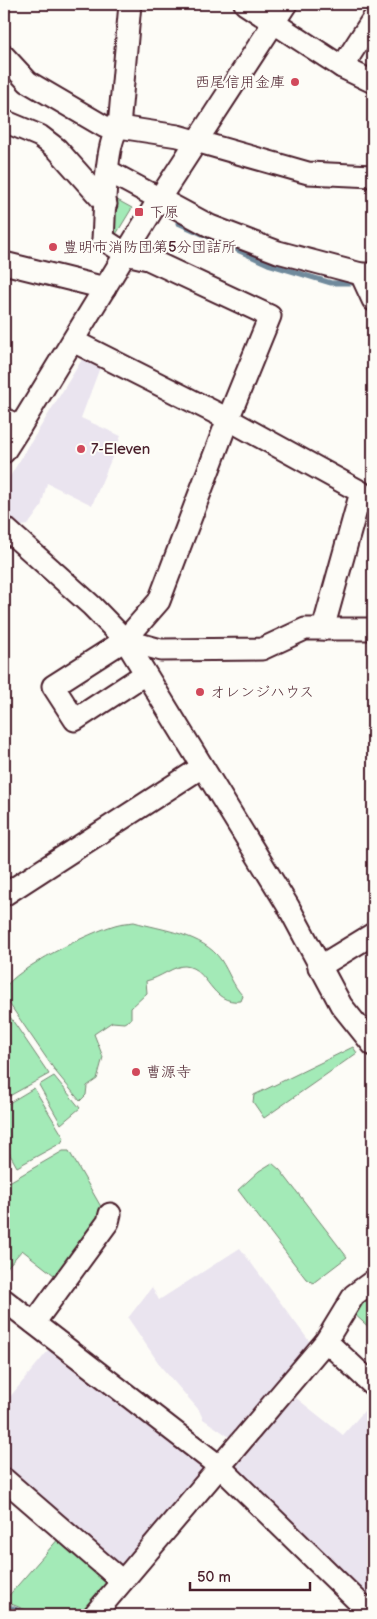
<svg xmlns="http://www.w3.org/2000/svg" width="377" height="1619" viewBox="0 0 377 1619" font-family="'Balsamiq Sans','Klee One',sans-serif">
<style>
.built{fill:#eae4ef}
.green{fill:#a3eab7;stroke:#768471}
.lines{fill:none;stroke-linecap:round;stroke-linejoin:round}
.stream{stroke:#6f8a9c;stroke-width:5}
.minor-casing{stroke:#4a1f2b;stroke-width:25}
.minor{stroke:#fdfcf7;stroke-width:21}
.poi-dot{fill:#d1495b;stroke:#fdfcf7;stroke-width:2}
.labels{text-anchor:middle;dominant-baseline:central;stroke-width:4;stroke-linejoin:round;paint-order:stroke}
.poi-label{font-size:15px;fill:#4a1f2b;stroke:#fdfcf7;text-anchor:start}
</style>
<rect width="100%" height="100%" fill="#fdfcf7"/>
<filter id="ink" filterUnits="userSpaceOnUse"><feTurbulence type="fractalNoise" baseFrequency=".02" numOctaves="2"/><feDisplacementMap in="SourceGraphic" scale="10" xChannelSelector="R" yChannelSelector="G"/><feConvolveMatrix kernelMatrix="1 2 1 2 8 2 1 2 1" color-interpolation-filters="sRGB"/></filter>
<g filter="url(#ink)">
<g class="built">
<polygon points="86,353 102,362 81,418 121,436 92,505 47,483 41,507 28,525 16,527 4,515 4,486"/>
<polygon points="240,1248 312,1345 231,1438 203,1419 199,1410 162,1368 128,1318 152,1287 159,1300"/>
<polygon points="52,1346 209,1468 122,1572 4,1470 4,1404"/>
<polygon points="290,1393 343,1435 373,1401 373,1609 232,1471 232,1464"/>
</g>
<g class="green">
<polygon points="112,197 132,208 115,236 111,236"/>
<path d="M134 922C162 930 203 934 221 960 229 972 233 986 243 996L241 1001C210 1005 209 968 185 966 175 965 160 978 146 981L147 993 131 1008V1019L124 1023 112 1022 94 1034 103 1057 97 1079 87 1086 86 1095 80 1101 56 1072 4 996V989C16 968 91 932 115 925 121 923 128 923 134 922Z"/>
<polygon points="4,1008 49,1074 4,1099"/>
<polygon points="353,1047 357,1053 264,1118 253,1102 254,1095"/>
<polygon points="54,1076 80,1108 61,1124 39,1085"/>
<polygon points="34,1088 64,1138 61,1143 17,1167 4,1144 4,1106"/>
<polygon points="63,1151 69,1151 104,1212 59,1279 22,1250 4,1271 4,1185"/>
<polygon points="272,1163 280,1170 347,1257 313,1283 306,1279 238,1190 259,1171"/>
<polygon points="373,1291 373,1331 352,1312"/>
<polygon points="60,1537 111,1581 80,1615 38,1615 4,1601"/>
</g>
<g class="lines">
<g class="stream">
<polyline points="178,223 268,264 331,283 359,283"/>
<polyline points="4,1605 31,1615"/>
</g>
<defs>
<g id="minor">
<path d="M130 4 119 127C104 143 105 214 103 239L126 254 148 259 270 316 228 419 159 601 125 640 53 686 75 720 145 674"/>
<polyline points="245,4 342,67 373,82"/>
<polyline points="4,56 28,82 105,127 119,127 178,136 308,173 373,176"/>
<polyline points="342,67 373,19"/>
<polyline points="4,121 40,136 57,149 106,204"/>
<polyline points="108,171 210,226 278,252 361,274 373,274"/>
<polyline points="4,263 105,288"/>
<polyline points="361,274 373,300"/>
<polyline points="73,341 228,419 361,492 323,629"/>
<polyline points="4,419 20,427 159,199 286,4"/>
<polyline points="4,452 20,427"/>
<polyline points="4,527 92,606 125,640 288,906 341,1005 373,1045"/>
<polyline points="125,640 161,650 262,649 305,629 373,629"/>
<polyline points="4,895 202,767"/>
<polyline points="319,967 373,934"/>
<polyline points="4,1300 220,1467 372,1615"/>
<polyline points="34,1323 108,1222 110,1214"/>
<polyline points="326,1341 373,1385"/>
<polyline points="4,1479 122,1581"/>
<polyline points="94,1615 326,1341 354,1295 373,1281"/>
</g>
</defs>
<use href="#minor" class="minor-casing"/>
<use href="#minor" class="minor"/>
</g>
</g>
<g class="poi-dot">
<circle cx="295" cy="82" r="5"/>
<rect x="134" y="207" width="10" height="10" rx="2.5"/>
<circle cx="53" cy="247" r="5"/>
<circle cx="81" cy="449" r="5"/>
<circle cx="200" cy="692" r="5"/>
<circle cx="136" cy="1072" r="5"/>
</g>
<g class="labels">
<g class="poi-label">
<text x="285" y="82" text-anchor="end">西尾信用金庫</text>
<text x="149" y="212">下原</text>
<text x="63" y="247">豊明市消防団第5分団詰所</text>
<text x="91" y="449">7-Eleven</text>
<text x="210" y="692">オレンジハウス</text>
<text x="146" y="1072">曹源寺</text>
</g>
</g>
<rect width="377" height="1619" fill="none" stroke="#fdfcf7" stroke-width="20"/>
<rect x="10" y="10" width="357" height="1599" fill="none" stroke="#4a1f2b" stroke-width="2" filter="url(#ink)"/>
<path d="M190 1582v8h120v-8" fill="none" stroke="#4a1f2b" stroke-width="2.5"/>
<text x="197" y="1582" font-size="15" fill="#4a1f2b" stroke="#fdfcf7" stroke-width="4" paint-order="stroke">50 m</text>
</svg>
